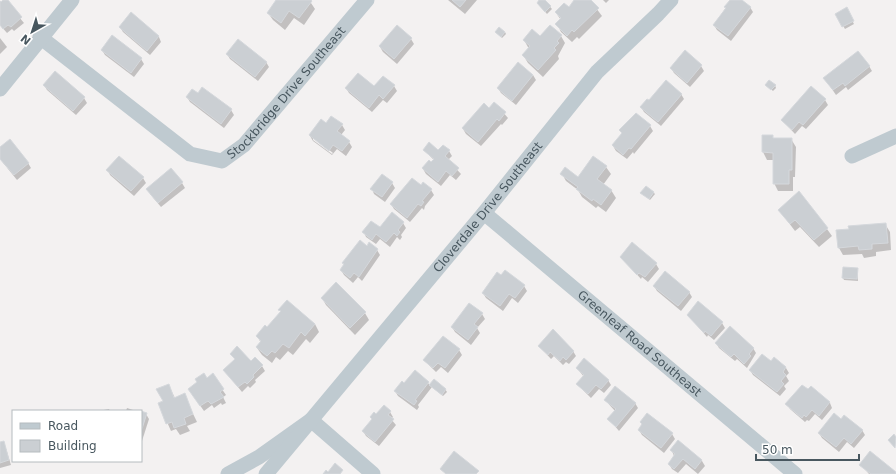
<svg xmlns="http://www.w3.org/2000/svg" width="896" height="474" viewBox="0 0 896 474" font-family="'DejaVu Sans',sans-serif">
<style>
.shadow{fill:#0003;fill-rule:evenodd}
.building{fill:#cbcfd3;stroke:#d5d8dc}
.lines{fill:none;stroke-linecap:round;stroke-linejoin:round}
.minor{stroke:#bfcad0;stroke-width:15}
.labels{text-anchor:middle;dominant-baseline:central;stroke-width:3.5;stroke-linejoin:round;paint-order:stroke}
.street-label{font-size:12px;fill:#48575f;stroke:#fff}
</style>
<rect width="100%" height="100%" fill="#f3f1f1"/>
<g class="shadow">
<polygon points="5,0 24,23 14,31 12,29 7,33 0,25 0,2"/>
<polygon points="277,0 309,0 315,9 304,25 294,18 285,30 273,20 268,13"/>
<polygon points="448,0 477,0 465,14"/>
<polygon points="541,0 544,0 552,9 547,14 539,5"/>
<polygon points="575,0 590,0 602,16 579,39 577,37 572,42 561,32 557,24 561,20 556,13 569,9"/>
<polygon points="603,0 609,0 606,3"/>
<polygon points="731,0 741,0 750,7 753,12 731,41 717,30 714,25"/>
<polygon points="846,9 854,24 845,29 836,14"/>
<polygon points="131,14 159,37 161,42 150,55 123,32 120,27"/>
<polygon points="496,32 505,32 506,34 502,38"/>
<polygon points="561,36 565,43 558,56 559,59 543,77 528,63 523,55 529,49 524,40"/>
<polygon points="0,38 7,47 0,54"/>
<polygon points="411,39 414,44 397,64 383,52 380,47"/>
<polygon points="102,50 141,59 144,64 134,77 105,55"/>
<polygon points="685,52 701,66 704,71 690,87 674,73 671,68"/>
<polygon points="227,54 266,62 269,67 258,81 230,59"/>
<polygon points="518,64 533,75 536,80 516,105 501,93 498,88"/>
<polygon points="869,66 872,71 848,90 846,87 836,95 825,79"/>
<polygon points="44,85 84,98 87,103 76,115 47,90"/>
<polygon points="766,85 775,85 776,88 773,91"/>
<polygon points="394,86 397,91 387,103 383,100 372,112 349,93 346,88"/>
<polygon points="681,94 684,99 661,126 644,112 641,107 649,102"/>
<polygon points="187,97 231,110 234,115 224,128 190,102"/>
<polygon points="825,100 828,105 806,129 802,126 795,134 782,120"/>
<polygon points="495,103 508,118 502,125 501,124 481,146 466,134 463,129 490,109"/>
<path d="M326 124 342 125 345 130 341 135 349 142 352 147 346 156 337 149 332 155 313 141 310 136ZM313 137 333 153 332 154 313 140Z"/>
<polygon points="650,126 653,131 634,154 633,152 627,159 616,151 613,146 622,134 620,130"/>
<polygon points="763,136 772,136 774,139 791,139 796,147 795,177 793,177 793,191 778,191 774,183 774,160 767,160 763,152"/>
<polygon points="0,148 28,163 31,168 17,180 0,159"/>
<polygon points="424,150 449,151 452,156 448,160 461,174 456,180 450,175 441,186 426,174 423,169 434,160"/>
<polygon points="606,167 611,174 603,185 611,190 616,198 606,212 598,206 596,208 582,197 578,190 566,181 562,174 579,178"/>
<polygon points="108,170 143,178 146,183 134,196 110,175"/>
<polygon points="382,175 392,183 395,188 385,202 374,194 372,189"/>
<polygon points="182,183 185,188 161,207 150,194"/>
<polygon points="421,187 431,190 434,195 425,206 424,210 422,208 410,222 394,209 391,204"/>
<polygon points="653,192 655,194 650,200 642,193"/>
<polygon points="779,210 827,229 832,236 819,247 800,227 795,231"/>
<polygon points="403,223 406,228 401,235 402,237 400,240 397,237 390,247 380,239 376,244 366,237 364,232"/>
<polygon points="885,224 890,232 891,250 876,252 876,256 864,258 862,254 843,255 839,248"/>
<polygon points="367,247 377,250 380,255 362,281 358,277 353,283 344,275 341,270"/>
<polygon points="621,257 656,264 659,269 648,282 642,277 641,279"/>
<polygon points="857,269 858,281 844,280 843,278"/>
<polygon points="524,286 527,291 518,303 512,298 503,311 486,298 483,293"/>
<polygon points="654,286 689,292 692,297 681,311 657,291"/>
<polygon points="322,298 365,313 369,320 355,335 326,305"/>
<polygon points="280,310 315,324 319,332 310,343 306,339 293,355 288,351 280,360 276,357 272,363 262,355 257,348 261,343 257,336 267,329 281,312"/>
<polygon points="482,314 485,319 477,328 480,333 471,345 455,332 452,327"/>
<polygon points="688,315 722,323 725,328 714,340 708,335 707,337"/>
<polygon points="716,343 753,348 756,353 747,368 737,359 735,361 719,348"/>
<polygon points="539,346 573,351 576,356 569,364 566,362 563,365 554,356 551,359"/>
<polygon points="459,350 462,355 448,373 441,367 436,372 424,360"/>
<polygon points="231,354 262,366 265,371 255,380 256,382 250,388 248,386 242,392 224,370 235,360"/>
<polygon points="774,359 786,368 789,373 786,376 789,381 784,386 786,389 780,396 753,375 750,370 771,363"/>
<polygon points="577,368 608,380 611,385 604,393 599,389 591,398 577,384 584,377"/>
<polygon points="415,371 430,385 445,389 447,392 443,396 432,387 418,405 419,407 417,410 398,396 395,391 404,384"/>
<polygon points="212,375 226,395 223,397 226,403 222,405 221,403 214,408 212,405 204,411 192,394"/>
<polygon points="169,386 175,398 184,395 197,422 187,426 190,431 180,435 176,429 171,431 159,404 164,402"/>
<polygon points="811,387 830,403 832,408 822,420 815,414 809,421 807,420 805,422 790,409 787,404"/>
<polygon points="605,400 635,403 638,408 619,431 609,419 615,411"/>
<polygon points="127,408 136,411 126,411"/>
<polygon points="109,409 110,411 98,411"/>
<polygon points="141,412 146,414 149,419 142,441"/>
<polygon points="390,412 393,417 391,419 396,425 379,446 366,436 363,431"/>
<polygon points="647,414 672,434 675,439 664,453 642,435 639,430"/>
<polygon points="841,420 862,430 865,435 854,448 847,442 839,452 822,438 819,433"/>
<polygon points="4,442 11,465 0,468 0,443"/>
<polygon points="679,442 702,461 705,466 698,474 686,464 678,473 672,469 669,464 674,456 672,451"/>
<polygon points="861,465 896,474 869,474"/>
</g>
<g class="building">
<polygon points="3,0 8,0 22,17 11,27 8,25 3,29 0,25 0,1 1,2"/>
<polygon points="276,0 311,0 312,1 299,18 289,11 281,23 267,13"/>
<polygon points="452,0 466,0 460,7"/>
<polygon points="539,0 545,0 551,6 545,12 537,3"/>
<polygon points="574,0 591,0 599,8 574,32 572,30 567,36 555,24 561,18 555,12 564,3 569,7"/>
<polygon points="730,0 742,0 751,7 728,36 713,25 726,8 724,7"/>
<polygon points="847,7 854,21 842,27 835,14"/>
<polygon points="131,12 159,36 147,51 119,27"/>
<polygon points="397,25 412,38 394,59 379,46"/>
<polygon points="550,25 562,35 557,41 559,43 554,48 556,50 538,70 522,55 530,46 523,40 532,29 540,36"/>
<polygon points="499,27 505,32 501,37 495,32"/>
<polygon points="112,35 142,58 131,73 101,50"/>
<polygon points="238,39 267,62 255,77 226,54"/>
<polygon points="685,50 702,65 687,83 670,68"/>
<polygon points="858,51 870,66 845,86 843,83 833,90 823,78"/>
<polygon points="518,62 533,75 512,101 497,88"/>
<polygon points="55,71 85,97 73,111 43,85"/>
<polygon points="358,73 374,86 383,76 395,85 383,99 379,95 369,108 345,88"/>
<polygon points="666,80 682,94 658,122 640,107 647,99 649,100"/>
<polygon points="769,80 776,85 771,90 765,85"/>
<polygon points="811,86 826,99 803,125 799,122 792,130 781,120"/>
<polygon points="202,87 232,109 221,124 186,97 192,89 198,93"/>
<polygon points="494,102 506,112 499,121 497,119 478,142 462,128 484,103 489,108"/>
<polygon points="636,113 651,125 631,149 629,148 623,155 612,145 622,133 619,130"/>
<polygon points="331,116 343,124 337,131 350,141 342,151 333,145 329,151 309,135 321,119 326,123"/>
<polygon points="762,135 773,135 773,138 792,138 792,170 789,170 789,184 773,184 773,153 762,152"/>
<polygon points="10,139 29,163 14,175 0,159 0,147"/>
<polygon points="429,142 438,150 443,145 450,150 445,156 459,168 452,176 446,171 438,182 422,168 429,160 431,162 434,159 423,150"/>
<polygon points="119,156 144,177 131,191 106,170"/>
<polygon points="593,156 607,166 597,179 612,190 601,205 593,199 592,201 576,189 578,187 560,174 565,167 578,177"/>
<polygon points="171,168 183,182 158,203 146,189"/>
<polygon points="382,174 393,182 382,197 370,189"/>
<polygon points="412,178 421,185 423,182 432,189 422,201 424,202 421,206 418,204 407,218 390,204"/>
<polygon points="646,186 654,192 649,199 640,193"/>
<polygon points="799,191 828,228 814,240 795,220 790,224 778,210"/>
<polygon points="392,212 404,222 398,230 400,232 397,236 394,233 386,242 376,234 372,240 362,232 371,221 380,227"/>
<polygon points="886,223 888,243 872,244 872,249 859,250 858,246 838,248 836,230 849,229 848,226"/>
<polygon points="360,240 367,246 369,242 378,249 359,277 354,273 350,278 340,270 344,264 342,263"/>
<polygon points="632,242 657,263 645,277 639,273 637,275 620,257"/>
<polygon points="843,267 858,268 857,279 842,278"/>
<polygon points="505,270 525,285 515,298 509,294 500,306 482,293 497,272 501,275"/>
<polygon points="665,271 690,292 678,306 653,286"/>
<polygon points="336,282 366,312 350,328 321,298"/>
<polygon points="287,300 315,324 305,336 301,332 289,348 283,344 275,353 272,351 267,356 256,347 261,341 256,336 265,325 267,327 281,311 278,310"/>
<polygon points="698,301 723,322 711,336 705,331 704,333 687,315"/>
<polygon points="469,303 483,313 474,324 478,327 468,340 451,327"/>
<polygon points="730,326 754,348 749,354 751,356 744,364 734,354 731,357 715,343"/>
<polygon points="553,329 574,351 566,360 563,357 560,361 550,352 548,355 538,346"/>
<polygon points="443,336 460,349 445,368 438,363 433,368 423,360"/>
<polygon points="237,346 251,361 255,357 263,365 253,375 254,377 247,384 245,382 238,387 223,370 235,359 230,354"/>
<polygon points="762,354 771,361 774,357 786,367 783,372 786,375 781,381 784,384 777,392 749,370"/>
<polygon points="584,358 609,380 601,389 596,385 588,394 576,384 584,375 576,368"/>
<polygon points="415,370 429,382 415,400 417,401 414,405 394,391 402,381 404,383"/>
<polygon points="204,373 207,378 213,373 224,389 220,392 224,397 211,404 208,401 200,406 188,389 197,382 195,379"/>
<polygon points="434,379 446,389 442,395 429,385"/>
<polygon points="169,384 174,398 185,393 193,414 184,418 186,424 174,428 172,422 166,424 158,403 163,401 156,389"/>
<polygon points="802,385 808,389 811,386 830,402 819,416 812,410 806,417 804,415 802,418 785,404"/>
<polygon points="615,386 636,403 616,427 607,419 616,409 604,400"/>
<polygon points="384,405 391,411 388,415 394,419 375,442 362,431 372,419 370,417 374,412 376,414"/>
<polygon points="141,411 147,413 141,432"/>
<polygon points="647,413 673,433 661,448 638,430 642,424 640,422"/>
<polygon points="834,413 841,419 844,415 863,430 851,444 844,438 836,447 818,433"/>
<polygon points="894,434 896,437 895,448 888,440"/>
<polygon points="678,440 702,460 695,469 683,459 674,469 668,464 675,454 670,450"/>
<polygon points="4,441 9,460 0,463 0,442"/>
<polygon points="454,451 479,471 476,474 446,474 440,469"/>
<polygon points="870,451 896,472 896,474 871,474 859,465"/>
<polygon points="335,463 343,470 340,474 323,474 326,470 328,472"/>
</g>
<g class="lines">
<g class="minor">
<path id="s1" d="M40 37 190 154 222 161 244 145 367 0"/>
<polyline points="0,89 72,0"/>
<polyline points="852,156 896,136"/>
<path id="s2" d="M484 213 795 474"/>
<polyline points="228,474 259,457 311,420 373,474"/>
<path id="s3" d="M266 474 484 213 597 72 658 14 671 0"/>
</g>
</g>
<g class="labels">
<g class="street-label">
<text stroke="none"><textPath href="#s1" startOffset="317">Stockbridge Drive Southeast</textPath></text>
<text stroke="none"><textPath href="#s3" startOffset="347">Cloverdale Drive Southeast</textPath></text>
<text stroke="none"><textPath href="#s2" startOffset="203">Greenleaf Road Southeast</textPath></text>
</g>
</g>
<rect x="12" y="410" width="130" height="52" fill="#ffffff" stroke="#b6bcbf"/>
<rect x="20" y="423" width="20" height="6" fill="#bfcad0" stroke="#b6bcbf"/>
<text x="48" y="430" font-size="12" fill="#48575f">Road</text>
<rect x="20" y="440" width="20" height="12" fill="#cbcfd3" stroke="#b6bcbf"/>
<text x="48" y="450" font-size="12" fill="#48575f">Building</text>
<g transform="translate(32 32) rotate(219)" stroke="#ffffff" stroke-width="3" paint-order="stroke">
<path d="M0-3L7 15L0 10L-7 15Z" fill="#48575f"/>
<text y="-6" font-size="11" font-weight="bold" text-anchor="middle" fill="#48575f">N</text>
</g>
<path d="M756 454v6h103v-6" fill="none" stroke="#48575f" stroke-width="2"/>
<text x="762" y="454" font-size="12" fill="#48575f" stroke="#ffffff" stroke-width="3" paint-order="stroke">50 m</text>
</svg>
